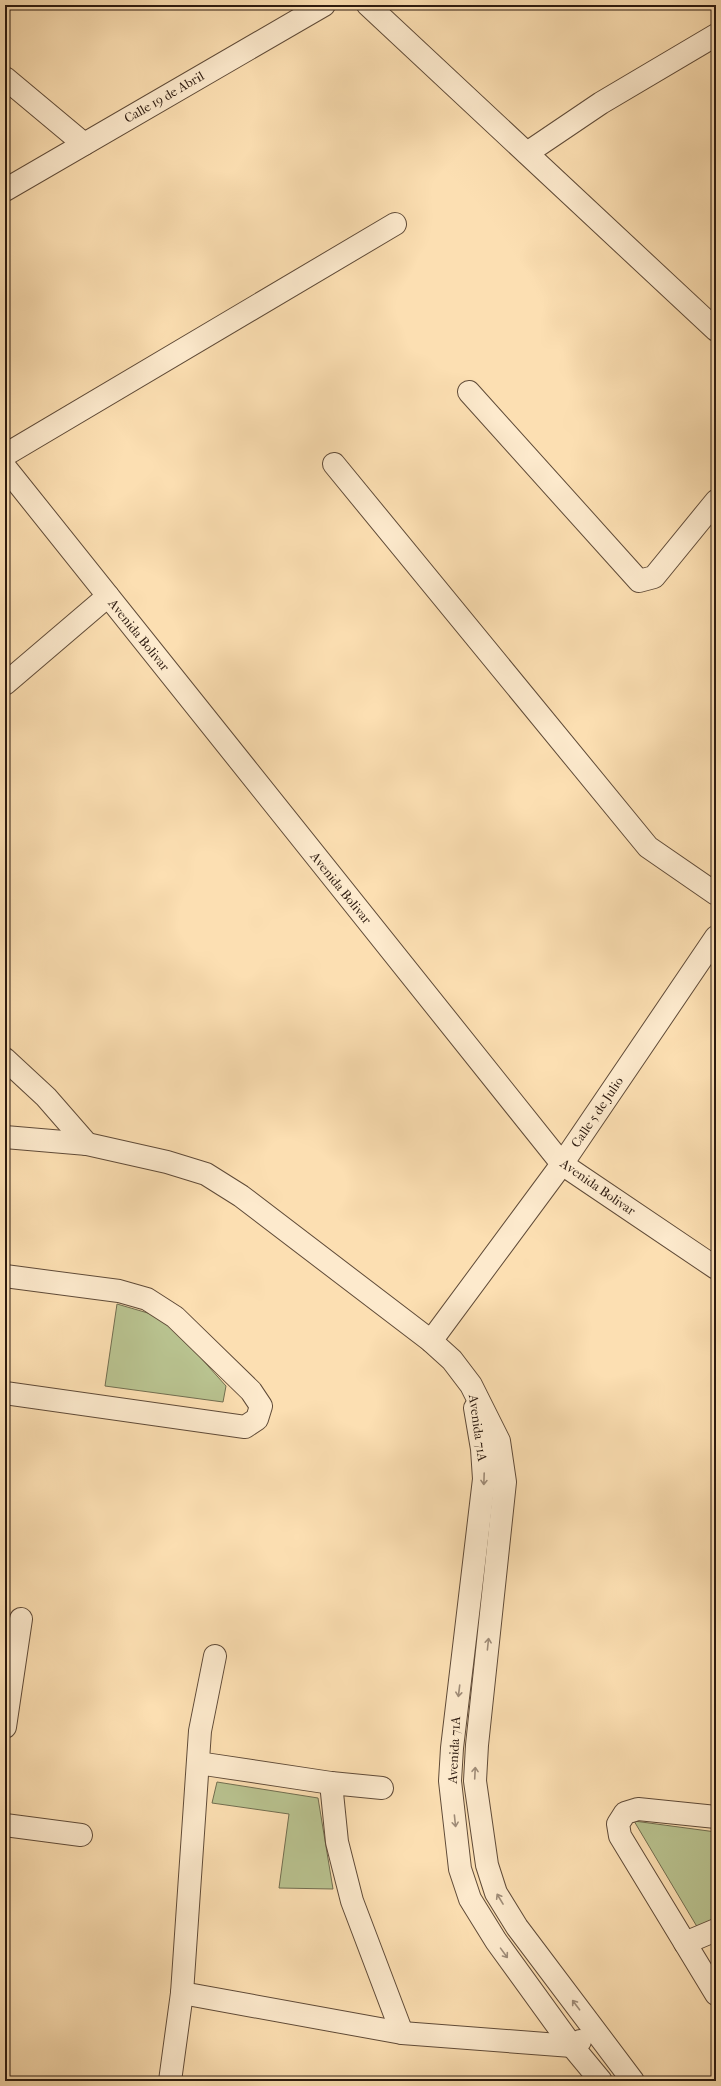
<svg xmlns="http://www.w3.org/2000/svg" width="721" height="2086" viewBox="0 0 721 2086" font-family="'IM FELL French Canon',serif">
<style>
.park{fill:#b9c390;stroke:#726e50}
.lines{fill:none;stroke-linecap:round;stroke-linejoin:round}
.street-casing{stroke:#604b38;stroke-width:24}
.street{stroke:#fdeacd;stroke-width:22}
.oneway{stroke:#9f8c78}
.labels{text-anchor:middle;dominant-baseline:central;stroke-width:3;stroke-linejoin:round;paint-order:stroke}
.street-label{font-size:13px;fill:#2c1a0f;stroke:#fdeacd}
</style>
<rect width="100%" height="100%" fill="#fcdfb2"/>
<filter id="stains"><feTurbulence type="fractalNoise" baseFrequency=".005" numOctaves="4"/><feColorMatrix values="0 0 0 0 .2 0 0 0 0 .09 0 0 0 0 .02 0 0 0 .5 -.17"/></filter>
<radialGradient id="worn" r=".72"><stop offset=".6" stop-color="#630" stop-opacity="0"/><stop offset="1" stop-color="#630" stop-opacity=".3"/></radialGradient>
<g class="park">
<polygon points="117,1304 165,1318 226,1386 223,1402 105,1386"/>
<polygon points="217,1782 318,1798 333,1889 279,1888 289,1814 212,1803"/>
<polygon points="634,1821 716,1832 716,1922 699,1930"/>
</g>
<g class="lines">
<defs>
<g id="street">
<polyline points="368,5 716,330"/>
<polyline points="5,78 84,144"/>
<polyline points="527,153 601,103 716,35"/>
<polyline points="5,190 324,5"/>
<polyline points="469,392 639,581 654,577 716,501"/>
<polyline points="5,455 395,224"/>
<polyline points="334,464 648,847 716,894"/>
<polyline points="5,467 562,1164 716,1268"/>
<polyline points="5,684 108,596"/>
<polyline points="5,1059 46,1097 87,1144"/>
<polyline points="5,1137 87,1144 167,1162 206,1174 241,1196 431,1341 452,1360 471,1385 499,1441 505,1482 477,1745 475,1781 487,1865 496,1893 517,1927 633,2081"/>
<polyline points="5,1276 119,1291 147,1299 175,1317 251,1391 261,1406 257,1419 245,1427 5,1393"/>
<polyline points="431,1341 562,1164 716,937"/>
<polyline points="475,1408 482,1449 484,1479 452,1748 450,1781 460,1869 470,1899 496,1941 572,2046 601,2081"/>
<polyline points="5,1727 21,1619"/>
<polyline points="198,1763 331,1783 382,1788"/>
<polyline points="331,1783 337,1842 352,1901 402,2033"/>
<polyline points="716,1817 638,1809 625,1813 618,1824 620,1836 716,1994"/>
<polyline points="5,1825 81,1835"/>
<polyline points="685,1943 716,1930"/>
<polyline points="182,1993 402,2033 572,2046 580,2041"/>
<polyline points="170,2081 182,1993 200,1731 215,1656"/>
</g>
</defs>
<use href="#street" class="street-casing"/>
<use href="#street" class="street"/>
</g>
<defs><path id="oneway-shaft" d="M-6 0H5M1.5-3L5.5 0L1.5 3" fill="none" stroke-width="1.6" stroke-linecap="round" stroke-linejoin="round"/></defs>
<g class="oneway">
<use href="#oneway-shaft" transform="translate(484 1479) rotate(92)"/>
<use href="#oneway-shaft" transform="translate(488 1644) rotate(-84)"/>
<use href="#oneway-shaft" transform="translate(459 1691) rotate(97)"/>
<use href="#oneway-shaft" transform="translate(475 1773) rotate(-87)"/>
<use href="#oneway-shaft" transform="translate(455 1821) rotate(84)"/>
<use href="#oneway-shaft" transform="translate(500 1899) rotate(-121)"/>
<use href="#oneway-shaft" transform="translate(504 1953) rotate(54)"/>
<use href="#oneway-shaft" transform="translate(576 2005) rotate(-127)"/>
</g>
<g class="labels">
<g class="street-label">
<text transform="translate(164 97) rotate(-30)">Calle 19 de Abril</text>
<text transform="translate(139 635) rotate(51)">Avenida Bolivar</text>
<text transform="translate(341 888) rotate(51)">Avenida Bolivar</text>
<text transform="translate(597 1112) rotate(-56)">Calle 5 de Julio</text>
<text transform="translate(598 1187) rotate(35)">Avenida Bolivar</text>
<text transform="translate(478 1428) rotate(82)">Avenida 71A</text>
<text transform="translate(454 1750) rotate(-87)">Avenida 71A</text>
</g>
</g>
<rect width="721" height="2086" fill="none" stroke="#fcdfb2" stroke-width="20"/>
<rect x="6" y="6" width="709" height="2074" fill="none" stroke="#2c1a0f" stroke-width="2"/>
<rect x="10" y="10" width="701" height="2066" fill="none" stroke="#2c1a0f"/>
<rect width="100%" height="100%" filter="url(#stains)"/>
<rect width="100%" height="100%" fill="url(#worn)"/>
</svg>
